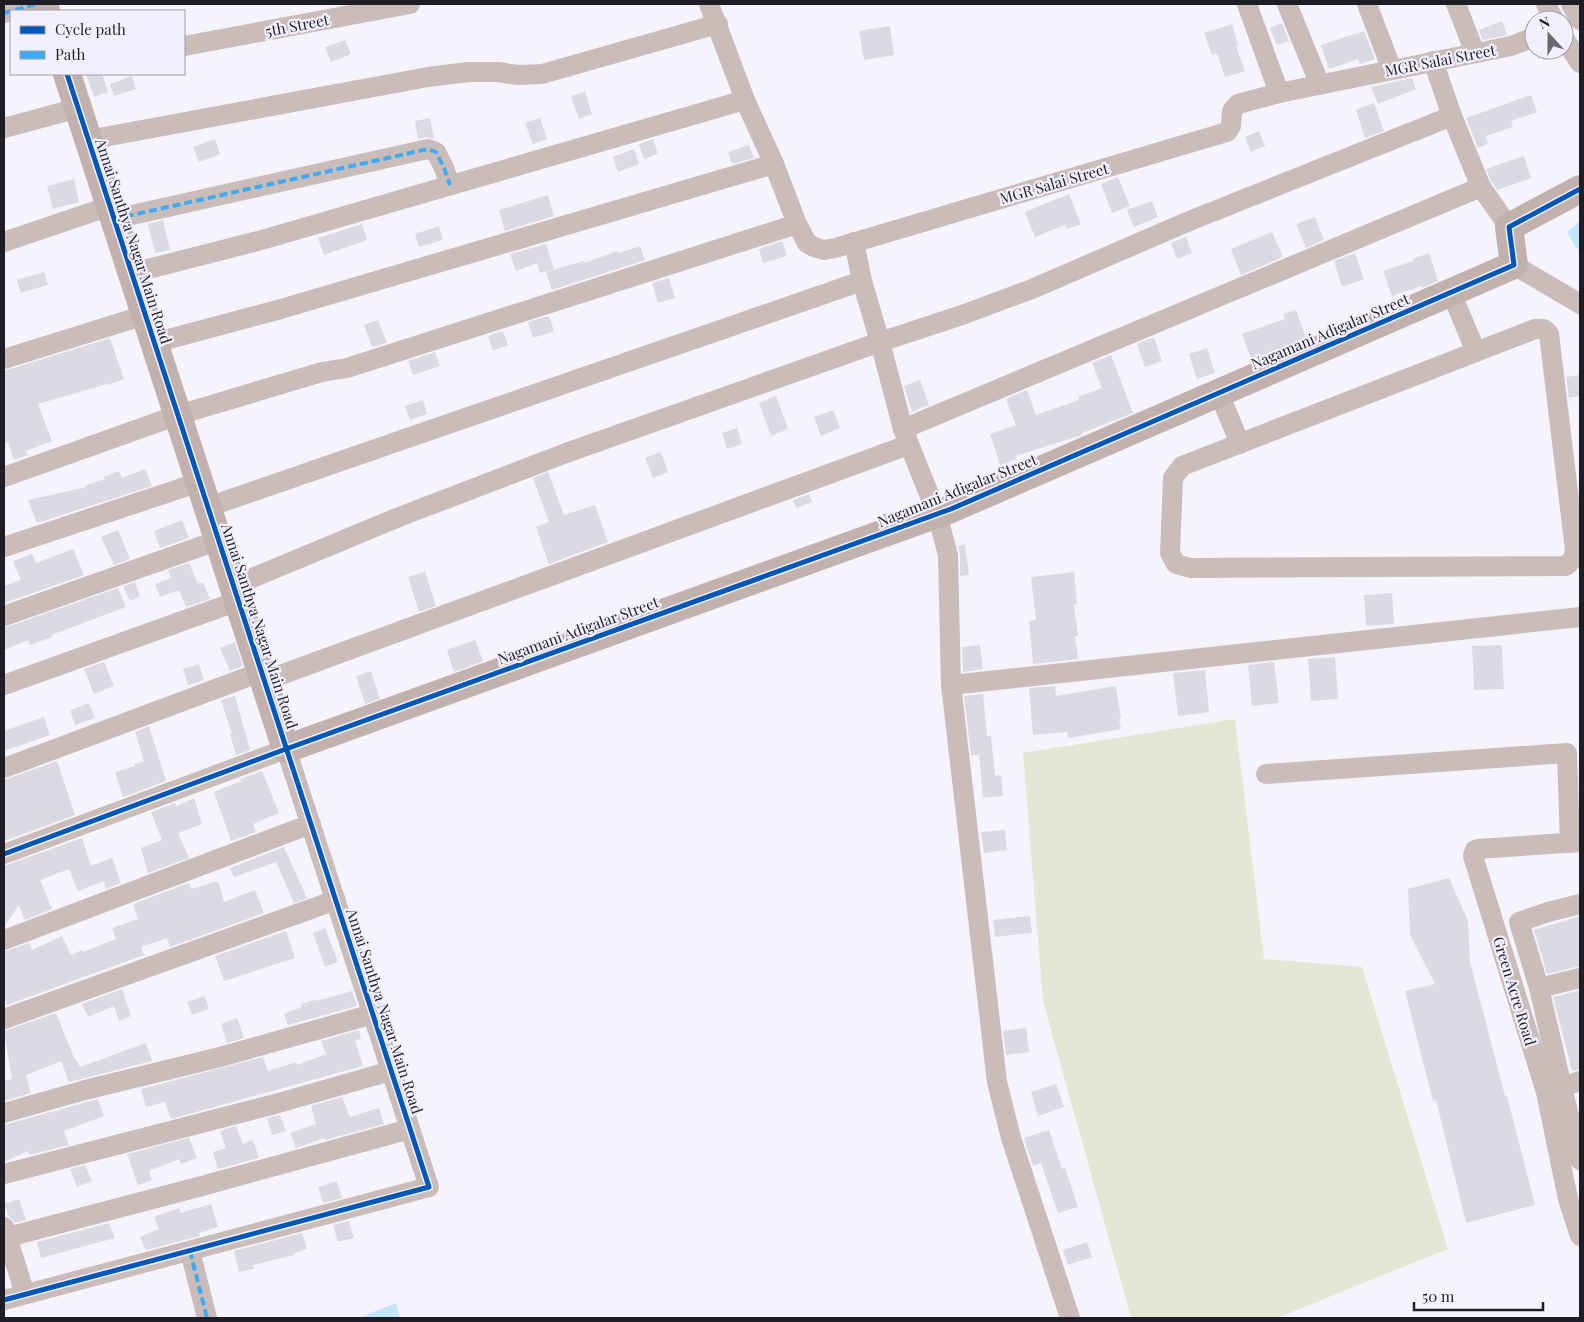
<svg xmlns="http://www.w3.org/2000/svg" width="1584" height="1322" viewBox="0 0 1584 1322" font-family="'Playfair Display',serif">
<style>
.green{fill:#e4e7d4}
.water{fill:#c4e6f9}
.building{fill:#dbdae3}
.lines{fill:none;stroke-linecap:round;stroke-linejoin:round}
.street{stroke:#cabcb9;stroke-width:20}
.secondary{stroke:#c2b1ac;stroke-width:28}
.quiet{stroke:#3fa9f5;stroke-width:4;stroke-dasharray:8 4;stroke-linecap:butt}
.cycleway-casing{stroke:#f2f0ff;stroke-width:8}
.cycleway{stroke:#0057b8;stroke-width:5}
.labels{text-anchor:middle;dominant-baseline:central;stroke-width:4.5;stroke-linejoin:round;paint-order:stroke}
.street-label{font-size:15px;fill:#1e1d25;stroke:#f2f0ff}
</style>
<rect width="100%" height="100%" fill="#f5f4fc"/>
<polygon class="green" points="1235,719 1264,959 1362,967 1448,1249 1277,1318 1131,1318 1043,1001 1023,753"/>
<g class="water">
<polygon points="1580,221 1580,251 1575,246 1567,232"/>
<polygon points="396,1303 400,1318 358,1318"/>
</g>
<g class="building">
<polygon points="1502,21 1507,35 1483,40 1479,30"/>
<polygon points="1282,23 1289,41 1277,45 1270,28"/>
<polygon points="1232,24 1238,45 1236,46 1245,71 1225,77 1217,53 1212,55 1204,33"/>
<polygon points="890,26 894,55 864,60 859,31"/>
<polygon points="1364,31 1375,59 1360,64 1358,59 1329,69 1321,45"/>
<polygon points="345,40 351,54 331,62 325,47"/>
<polygon points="86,74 102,74 108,92 94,97"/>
<polygon points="132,76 136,89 114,96 110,84"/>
<polygon points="1412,78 1416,89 1378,104 1371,87"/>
<polygon points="585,92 592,114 579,119 571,96"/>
<polygon points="1531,95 1537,112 1511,121 1513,127 1486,136 1488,144 1478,148 1466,118"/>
<polygon points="1374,103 1384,131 1365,138 1356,110"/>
<polygon points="430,118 434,139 426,137 418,139 415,121"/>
<polygon points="540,118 547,139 533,144 525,123"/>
<polygon points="1259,131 1265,146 1251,152 1245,137"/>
<polygon points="215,139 220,154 199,162 193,147"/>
<polygon points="653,139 658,154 644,159 639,144"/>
<polygon points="749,145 754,158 732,164 728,152"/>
<polygon points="634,149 639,164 618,172 613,157"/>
<polygon points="1524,156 1531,178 1497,190 1491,181 1486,169"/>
<polygon points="1118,177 1130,206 1112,213 1101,184"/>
<polygon points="74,179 79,202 53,209 47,186"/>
<polygon points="1069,194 1081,224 1067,229 1065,225 1035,237 1025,212"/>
<polygon points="548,195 554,216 505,231 499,210"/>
<polygon points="1152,201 1158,217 1134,227 1127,210"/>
<polygon points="1315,217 1324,240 1306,248 1296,224"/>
<polygon points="163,220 170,250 155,253 148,224"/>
<polygon points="362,224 367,240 324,255 318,238"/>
<polygon points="439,226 443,240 419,247 415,234"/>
<polygon points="1272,232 1283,257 1241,275 1231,249"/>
<polygon points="1186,237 1192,253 1177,259 1171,243"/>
<polygon points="782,241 787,256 763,263 759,249"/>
<polygon points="546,244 554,269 540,273 537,263 516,271 510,254"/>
<polygon points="640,246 645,260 552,290 546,272 584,261 585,263 617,251 618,253"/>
<polygon points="1355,253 1364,279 1342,287 1334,261"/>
<polygon points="1429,253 1438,281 1422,288 1422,286 1392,296 1383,271 1413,261 1413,259"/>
<polygon points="44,272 48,285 21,293 17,280"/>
<polygon points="669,278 675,298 658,303 652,283"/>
<polygon points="1296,310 1306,338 1252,361 1242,334 1285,319 1283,314"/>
<polygon points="549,316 554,331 533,338 528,322"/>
<polygon points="378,320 387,343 372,347 364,325"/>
<polygon points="503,331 508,345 493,351 488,336"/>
<polygon points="1154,337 1162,361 1145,367 1137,344"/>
<polygon points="110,338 124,379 107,385 107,384 38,404 52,441 26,451 28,455 14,460 8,442 4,443 4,371"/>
<polygon points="1207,348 1215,373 1197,379 1189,354"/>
<polygon points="435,352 440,366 413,375 408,361"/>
<polygon points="1111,355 1133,413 1082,433 1082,435 1015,456 1016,459 1000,465 990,434 1016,425 1006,399 1027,390 1036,415 1079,400 1078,397 1102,388 1092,363"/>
<polygon points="1580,375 1580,396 1569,398 1566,377"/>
<polygon points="920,380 929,405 912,412 904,386"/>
<polygon points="776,396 788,429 771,436 759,403"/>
<polygon points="423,400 427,414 410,420 405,406"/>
<polygon points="833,410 840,428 821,436 814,417"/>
<polygon points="737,428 742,444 727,449 722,433"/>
<polygon points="661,452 668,472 653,478 645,458"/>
<polygon points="145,469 152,486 37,523 28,500 87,487 86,485 105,479 104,477 119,471 122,478"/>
<polygon points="548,472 564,515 595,505 608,542 549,564 536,527 549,522 533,478"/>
<polygon points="809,494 812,502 796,508 793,500"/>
<polygon points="182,520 189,538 160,548 154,531"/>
<polygon points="118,530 130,559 114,565 101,537"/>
<polygon points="965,545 969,575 960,576 960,555 958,546"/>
<polygon points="73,549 84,575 4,603 4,586 21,580 13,561 32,554 36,563"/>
<polygon points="189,563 198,584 203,582 210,599 186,607 179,590 160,597 155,584 171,578 168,570"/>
<polygon points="425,572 436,606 419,612 408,577"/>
<polygon points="1074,572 1077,604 1074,605 1078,636 1075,636 1078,659 1033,664 1029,621 1036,620 1031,577"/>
<polygon points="135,582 140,596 130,601 123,586"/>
<polygon points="118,588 126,607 51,635 52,637 30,645 28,640 4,650 4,628"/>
<polygon points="1392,593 1394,624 1366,626 1364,595"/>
<polygon points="475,640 483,661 454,672 447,650"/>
<polygon points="235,642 243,666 230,671 220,648"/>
<polygon points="980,645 983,669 963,672 962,647"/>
<polygon points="1502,645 1504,689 1474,690 1472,646"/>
<polygon points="1335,657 1338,699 1311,701 1308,659"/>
<polygon points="104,662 114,686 94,694 84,669"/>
<polygon points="1274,662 1279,703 1252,706 1248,665"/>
<polygon points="199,664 204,680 188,685 183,669"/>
<polygon points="1205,670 1209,712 1178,716 1173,673"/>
<polygon points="371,671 380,699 365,704 356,676"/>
<polygon points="1055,686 1056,696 1116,686 1121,718 1119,719 1121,729 1068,738 1067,732 1033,735 1029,688"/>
<polygon points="983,694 987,736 991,736 995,776 1001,775 1003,796 983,798 979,755 971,755 964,696"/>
<polygon points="235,696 250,750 236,755 230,734 232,734 221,700"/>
<polygon points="89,703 95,718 75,725 70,710"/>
<polygon points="44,717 50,735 4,751 4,731"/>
<polygon points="149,726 166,781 123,797 115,772 135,766 135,764 144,761 135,732"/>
<polygon points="57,761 75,815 4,841 4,780"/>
<polygon points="262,771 279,813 253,824 256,832 231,841 214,792 241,781 240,779"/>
<polygon points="194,798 202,824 178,833 189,858 148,873 141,848 162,840 151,812 175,803 176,806"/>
<polygon points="1005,830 1007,850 984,853 981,832"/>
<polygon points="82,838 91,866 112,858 121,883 106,889 104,881 78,891 69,869 40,880 52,909 25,920 19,905 4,927 4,866"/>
<polygon points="284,847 307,898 294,903 276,862 234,877 230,868"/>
<polygon points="1449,878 1468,921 1470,962 1505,1096 1507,1096 1535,1205 1466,1223 1436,1100 1433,1101 1405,991 1435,984 1410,935 1408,889"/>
<polygon points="218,881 224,902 255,890 264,913 170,947 167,938 141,947 144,955 7,1005 4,995 4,952 29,943 32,950 62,936 71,955 82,950 83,952 116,939 112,928 138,919 133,904 189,883 191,889"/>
<polygon points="1030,916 1032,933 995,937 993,920"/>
<polygon points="1580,916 1580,966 1547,974 1534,930"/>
<polygon points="325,928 338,962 325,967 313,933"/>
<polygon points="286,931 295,958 224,981 215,956"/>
<polygon points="122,989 131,1016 119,1021 114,1006 88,1017 82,1004"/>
<polygon points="1580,990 1580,1069 1572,1071 1553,997"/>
<polygon points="352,991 357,1006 288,1025 284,1014 302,1007 301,1004 316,999 316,1001"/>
<polygon points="205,996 209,1009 192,1015 187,1002"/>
<polygon points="56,1013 75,1060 76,1059 80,1067 146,1043 152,1061 69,1082 61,1061 26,1075 31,1093 4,1101 4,1081 12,1079 4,1031"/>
<polygon points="237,1018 244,1038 227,1043 221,1024"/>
<polygon points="1026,1028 1029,1052 1006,1055 1003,1031"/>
<polygon points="359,1030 361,1039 355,1040 363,1066 171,1119 165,1102 146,1107 141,1089 263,1057 268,1071 296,1062 297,1065 326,1054 321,1041"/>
<polygon points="1056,1084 1064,1107 1038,1116 1031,1092"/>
<polygon points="342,1097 350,1117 379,1108 384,1124 325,1140 324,1138 296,1148 290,1133 316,1124 311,1106"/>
<polygon points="98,1099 104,1116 64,1131 69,1145 29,1155 28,1151 4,1162 4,1125"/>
<polygon points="280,1115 286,1131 272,1135 267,1118"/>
<polygon points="236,1126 243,1144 253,1140 259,1158 218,1169 213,1152 226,1148 220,1131"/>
<polygon points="1049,1130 1062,1169 1065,1168 1078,1207 1058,1213 1041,1163 1033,1166 1024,1138"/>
<polygon points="189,1138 197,1158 181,1164 179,1159 149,1171 152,1180 138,1185 127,1154"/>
<polygon points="85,1165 92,1181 77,1187 70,1169"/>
<polygon points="337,1181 342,1198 323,1203 318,1187"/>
<polygon points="19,1199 26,1220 15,1223 9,1216 4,1204"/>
<polygon points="211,1204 218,1227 199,1233 200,1236 146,1250 140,1237 159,1229 154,1217 179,1208 181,1213"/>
<polygon points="349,1221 354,1238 338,1242 333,1225"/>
<polygon points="109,1223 115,1238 41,1258 37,1242"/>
<polygon points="302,1233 307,1249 294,1253 294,1255 253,1265 254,1269 239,1272 234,1251"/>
<polygon points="1087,1242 1092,1257 1068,1265 1063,1250"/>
</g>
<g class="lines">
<g class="street">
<polyline points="709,4 745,100 774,164 797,224 807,243 814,247 824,250 835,248 1227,132 1231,126 1232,111 1238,104 1279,93 1511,46 1534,37"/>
<polyline points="1247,4 1279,93"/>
<polyline points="1287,4 1320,85"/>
<polyline points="1367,4 1392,70"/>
<polyline points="1456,4 1475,53"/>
<polyline points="1546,4 1554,20"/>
<polyline points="1571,4 1580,20"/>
<polyline points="4,13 37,4"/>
<polyline points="1564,38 1580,63"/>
<polyline points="184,46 410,4"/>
<polyline points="1433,61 1452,116 1481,187"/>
<polyline points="4,128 78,108"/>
<polyline points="88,140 428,77 468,72 498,72 518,75 542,74 718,24"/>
<polyline points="114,219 428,149 436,152 444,168 450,185"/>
<polyline points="4,242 110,206"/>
<polyline points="854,242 862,281 880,342 903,429 937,514 948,555 951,685 997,1082 1011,1138 1070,1318"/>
<polyline points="1514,265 1580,304"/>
<polyline points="132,273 258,241 745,100"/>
<polyline points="1451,292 1476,352"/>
<polygon points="1535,329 1544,329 1549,334 1575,550 1573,559 1566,566 1190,568 1176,564 1170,553 1173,478 1182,466"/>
<polyline points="154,343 281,309 774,164"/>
<polyline points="4,359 145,315"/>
<polyline points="1219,393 1240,444"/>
<polyline points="903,429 1481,187 1509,227"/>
<polyline points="4,477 178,415 322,372 347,368 797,224"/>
<path d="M208 507C425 431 643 355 862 281"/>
<polyline points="4,547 200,482"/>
<polyline points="233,586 399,517 566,453 880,342 962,315 1032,289 1187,222 1452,116"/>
<polyline points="4,616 219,540"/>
<polyline points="264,681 908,445"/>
<polyline points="4,685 238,601"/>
<polyline points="951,685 1580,617"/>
<polyline points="4,768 261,672"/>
<polyline points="1266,774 1567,753 1570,843"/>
<polyline points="1580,842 1478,849 1475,850 1473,856 1546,1092 1568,1199 1580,1236"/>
<polyline points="4,854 286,749 429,1187 4,1300"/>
<polyline points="1580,904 1548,912 1519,922 1539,988 1580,978"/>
<polyline points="4,940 311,824"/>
<polyline points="1539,988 1562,1087"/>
<polyline points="4,1019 336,900"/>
<polyline points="1580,1081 1562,1087 1580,1160"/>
<polyline points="4,1113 85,1090 220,1057 373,1014"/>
<polyline points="4,1174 275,1104 391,1071"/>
<polyline points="4,1227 25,1294"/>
<polyline points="4,1238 202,1186 410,1129"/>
<polyline points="190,1251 207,1318"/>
</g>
<g class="secondary">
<polyline points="44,4 46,11"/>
<polyline points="67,74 286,749 951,509 1514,265 1509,227 1580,189"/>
</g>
<g class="quiet">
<polyline points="4,13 37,4"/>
<polyline points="114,219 428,149 436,152 444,168 450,185"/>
<polyline points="190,1251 207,1318"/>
</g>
<defs>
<g id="cycleway">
<polyline points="4,854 286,749 951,509 1514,265 1509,227 1580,189"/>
<polyline points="4,1300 429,1187 67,74"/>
</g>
</defs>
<use href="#cycleway" class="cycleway-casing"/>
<use href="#cycleway" class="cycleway"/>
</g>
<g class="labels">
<g class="street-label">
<text transform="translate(297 25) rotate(-11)">5th Street</text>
<text transform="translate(1440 60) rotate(-11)">MGR Salai Street</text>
<text transform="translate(1054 183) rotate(-16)">MGR Salai Street</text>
<text transform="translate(134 241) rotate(72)">Annai Santhya Nagar Main Road</text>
<text transform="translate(1330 331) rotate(-23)">Nagamani Adigalar Street</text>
<text transform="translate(957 490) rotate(-22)">Nagamani Adigalar Street</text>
<text transform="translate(260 626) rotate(72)">Annai Santhya Nagar Main Road</text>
<text transform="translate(578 630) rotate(-20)">Nagamani Adigalar Street</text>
<text transform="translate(1515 991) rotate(73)">Green Acre Road</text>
<text transform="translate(385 1011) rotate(72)">Annai Santhya Nagar Main Road</text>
</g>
</g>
<rect width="1584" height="1322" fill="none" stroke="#1e1d25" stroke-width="10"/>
<rect x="10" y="10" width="175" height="65" fill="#f2f0ff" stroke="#9d9ca8"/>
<rect x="20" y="26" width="25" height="8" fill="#0057b8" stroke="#9d9ca8"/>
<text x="55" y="35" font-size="15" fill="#1e1d25">Cycle path</text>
<rect x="20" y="51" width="25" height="8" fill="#3fa9f5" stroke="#9d9ca8"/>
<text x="55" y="60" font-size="15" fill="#1e1d25">Path</text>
<g transform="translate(1549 35) rotate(339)"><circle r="24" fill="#f2f0ff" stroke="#9d9ca8"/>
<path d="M0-4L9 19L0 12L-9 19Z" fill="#696870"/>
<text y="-8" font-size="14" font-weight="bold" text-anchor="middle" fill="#1e1d25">N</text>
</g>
<path d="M1414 1302v8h129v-8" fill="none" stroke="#1e1d25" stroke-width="2.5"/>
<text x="1422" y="1302" font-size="15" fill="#1e1d25" stroke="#f2f0ff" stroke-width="4" paint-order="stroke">50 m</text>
</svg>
